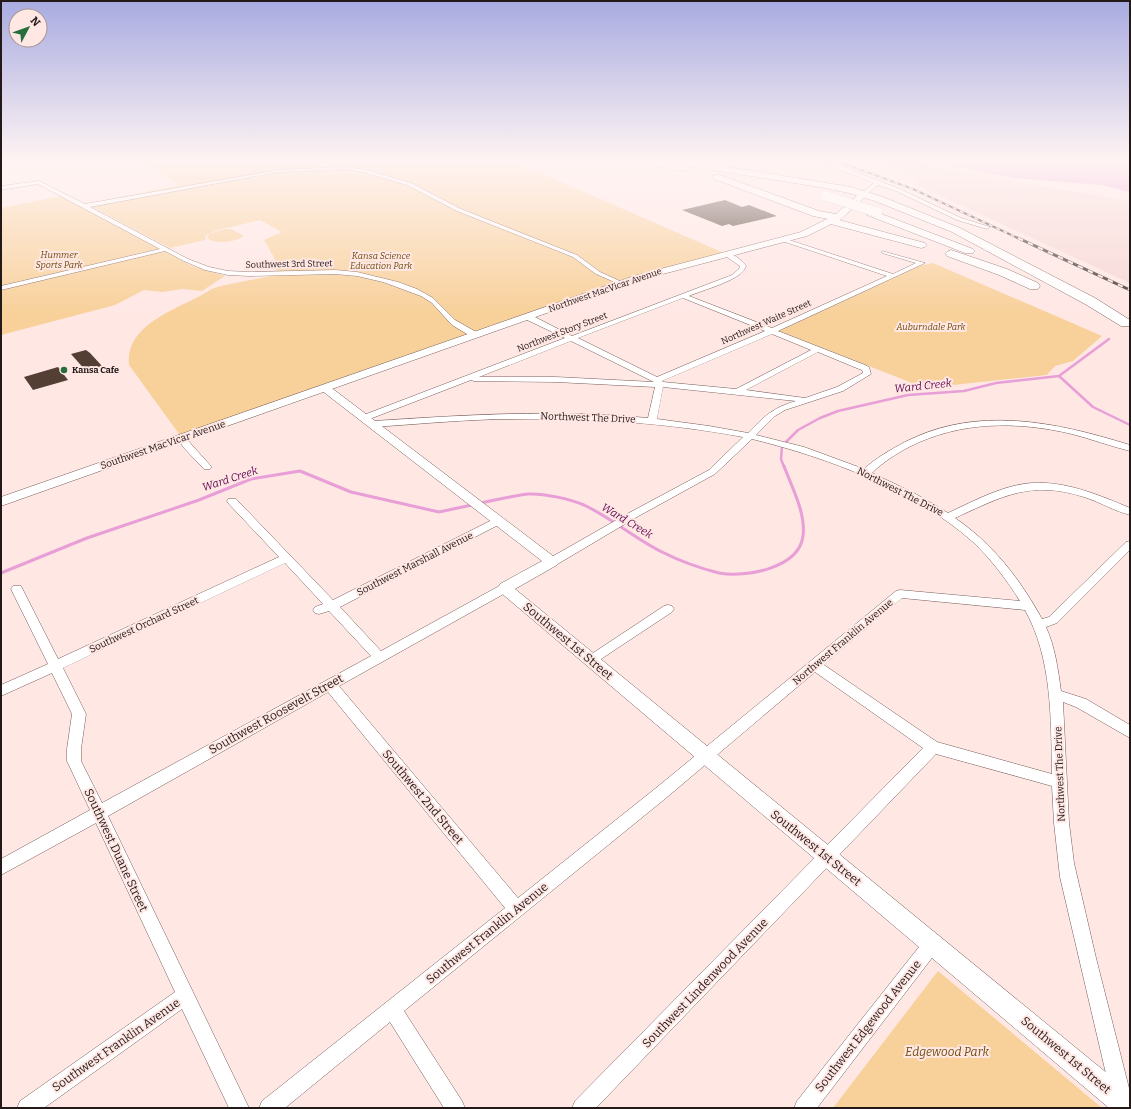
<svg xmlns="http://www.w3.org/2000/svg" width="1131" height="1109" viewBox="0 0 1131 1109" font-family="Bitter,serif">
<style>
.built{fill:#f6d7d4}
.green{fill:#f8d099}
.water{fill:#e89ed6}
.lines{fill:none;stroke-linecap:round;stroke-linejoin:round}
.stream-far1{stroke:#e89ed6;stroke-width:2.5}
.stream{stroke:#e89ed6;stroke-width:3}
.building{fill:#533f34}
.minor-casing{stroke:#765d5a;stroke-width:1}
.tertiary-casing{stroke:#765d5a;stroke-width:1}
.secondary-casing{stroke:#765d5a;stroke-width:1}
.motorway-casing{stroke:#765d5a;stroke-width:1}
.minor{fill:#fff;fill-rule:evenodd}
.tertiary{fill:#fff;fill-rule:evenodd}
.secondary{fill:#fff;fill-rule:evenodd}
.motorway{fill:#fff;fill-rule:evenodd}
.rail-far1-casing{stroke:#453937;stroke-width:2}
.rail-casing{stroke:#453937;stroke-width:3}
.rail-far1{stroke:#ffe7e4;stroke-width:1.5;stroke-dasharray:4;stroke-linecap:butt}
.rail{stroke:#ffe7e4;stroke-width:2;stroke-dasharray:5.5;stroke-linecap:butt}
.motorway-bridge-casing{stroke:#765d5a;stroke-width:10;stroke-linecap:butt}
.motorway-bridge{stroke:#fff;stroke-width:10}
.poi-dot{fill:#266e3b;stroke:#ffe7e4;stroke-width:1.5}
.labels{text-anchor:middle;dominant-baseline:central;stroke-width:4;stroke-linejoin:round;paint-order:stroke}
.far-park-label{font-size:9px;font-style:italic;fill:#704d12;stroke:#ffe7e4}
.far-street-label{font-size:9px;fill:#231918;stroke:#ffe7e4}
.far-poi-label{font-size:9px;font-weight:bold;fill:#231918;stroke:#ffe7e4;text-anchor:start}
.street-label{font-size:10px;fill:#231918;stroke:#ffe7e4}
.water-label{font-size:11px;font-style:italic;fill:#620a55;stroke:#ffe7e4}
.near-street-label{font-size:12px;fill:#231918;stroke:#ffe7e4}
.near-park-label{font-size:12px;font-style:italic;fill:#704d12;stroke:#ffe7e4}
</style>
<rect width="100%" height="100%" fill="#ffe7e4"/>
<polygon class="built" points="869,160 899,160 1018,182 1130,201 1130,283 915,184 918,183 907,174"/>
<g class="green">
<path d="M138 160H511L726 254 621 283 182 438 129 365C125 327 171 311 198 297 204 294 210 289 217 287 238 282 259 279 280 274L276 271V261L264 240 282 232 260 220 218 230 206 235 205 240 170 248 86 204 180 185Z"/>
<polygon points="61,196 192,266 225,276 202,291 183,289 162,292 144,290 115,305 1,335 1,208"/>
<path d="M225 229H231L244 236C236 242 215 245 207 238L209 234Z"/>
<polygon points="933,263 1102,336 1073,361 1055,366 1047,375 925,388 779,331 919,266"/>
<polygon points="938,971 1102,1108 833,1108"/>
</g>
<polygon class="water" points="921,160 1130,160 1130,192 1101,185 1014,178"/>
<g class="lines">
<g class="stream-far1">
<polyline points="1059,376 1093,407 1130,425"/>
<polyline points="784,467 781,459 782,446 798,430 820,418 838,411 908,395 964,391 996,383 1059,376 1109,339"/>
</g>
<g class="stream">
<path d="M480 503C496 500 512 496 528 494 543 493 570 499 584 505 612 518 635 539 662 552 680 561 699 568 719 573 746 578 799 568 803 536 806 513 792 488 784 466"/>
<polyline points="1,573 87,538 199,500 251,479 300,471 351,492 439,512 472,505"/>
</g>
</g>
<g class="building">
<polygon points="725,200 742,207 749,205 777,216 733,226 729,224 722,226 682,210"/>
<polygon points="86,350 90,353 102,366 86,371 71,354"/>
<polygon points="58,367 68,380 33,390 24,377"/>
</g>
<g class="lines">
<defs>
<g id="minor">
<polygon points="815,160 821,160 846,168 900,189 961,218 990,227 987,229 957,220 896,191 878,185 866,195 862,195 862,193 874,183"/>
<polygon points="346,167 366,170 411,183 461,209 577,255 600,272 624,283 619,284 596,274 573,257 457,211 407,185 363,172 346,169 278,172 90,207 188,259 209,267 228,271 249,272 335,270 357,272 398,282 417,289 433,298 455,320 478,333 478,337 472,337 452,325 432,303 421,296 383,282 357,276 335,274 249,276 228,275 205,270 184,261 165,251 1,290 1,286 160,249 38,184 1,190 1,186 39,181 85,204 278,170"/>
<path d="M782 239H786L893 274 916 263 882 253V251L925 263 778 331 865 365 869 367 871 374 843 391 785 410 775 416 756 435 804 447 864 469C876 458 890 450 905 442 977 405 1056 422 1130 445V451C1110 446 1091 439 1072 434 1017 421 960 421 909 447 896 454 883 462 872 473L914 493 948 513C974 501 1003 485 1032 483 1066 481 1099 495 1130 508V515C1114 511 1100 502 1084 497 1031 480 1003 496 955 518 993 544 1020 579 1042 619L1049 617 1126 542 1130 541V550L1057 623 1046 627C1055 647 1058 669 1061 691L1086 699 1130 725V738L1076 707 1063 702 1069 823 1074 863 1096 958 1130 1092V1108H1114L1060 877 1054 823 1052 786 936 754 596 1108H572L575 1101 923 748 815 672 666 798 404 1011 462 1101 465 1108H444L390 1022 285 1108H259L262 1101 505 908 328 692 108 816 249 1108H229L182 1009 44 1108H17L20 1101 175 992 96 823 1 875V859L90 810 67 761V749L72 714 52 673 1 696V685L48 664 11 589 13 586H21L58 659 279 557 228 503 227 501 228 499H236L333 600 494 519H502L503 521 502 523 340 607 381 651 501 585H509L511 588 509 591 339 686 518 898 656 788 896 591 900 590 1020 601C1006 579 991 559 973 542 915 490 826 457 752 439L715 474 635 518 556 565H548L546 562 548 559 627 514 709 470 743 437C668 423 593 418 516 419 468 419 421 424 373 427L369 424 373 421C465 415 556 409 648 418L655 387 556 382 474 381 471 380 367 420 364 421 360 418 361 416 565 338 525 319V315H531L572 336 732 275 739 269 740 266 724 255V253C732 252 742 260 746 266 743 280 702 290 689 296L772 328 887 276 782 241ZM683 298 765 331 657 377 578 338ZM772 334 811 350 736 389 663 382 662 381ZM571 341 654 382 556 377H479ZM818 352 859 369 862 370 863 373 837 387 805 398 746 390ZM663 387 796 401C772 408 765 416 748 433L709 426 657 419ZM285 563 323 604 315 607 313 610 315 613 319 614 329 611 371 656 102 803 81 761V749L86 714 63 668ZM902 598 1025 610C1052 658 1051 718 1052 774L937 742 824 665Z"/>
<polygon points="182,435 185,436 191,444 210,465 212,467 210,469 204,469 184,448 177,438"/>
<polygon points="668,605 672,606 674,609 672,612 595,663 591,665 587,663 585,660 587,657 664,606"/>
<polygon points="932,935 938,938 941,944 938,950 817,1108 794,1108 797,1101 926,938"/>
</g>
<polygon id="tertiary" points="325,385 329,386 557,559 559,562 557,565 515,589 1130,1092 1130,1108 1109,1108 500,592 498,588 500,584 542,561 321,390 320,388 321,386"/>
<polygon id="secondary" points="861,192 867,192 868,194 841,219 807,236 640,280 1,506 1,497 634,276 801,232 835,215"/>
<g id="motorway">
<polygon points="638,160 654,160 668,162 665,160 684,160 851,187 883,197 960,228 1095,298 1130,320 1130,326 1121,326 1085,304 952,232 875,201 849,193 819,187 670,163 686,166 688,168 686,170 683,171 642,163"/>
<polygon points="717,174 819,211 842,215 843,217 839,220 925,243 927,245 925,247 921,248 827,223 826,221 828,219 813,216 714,179 712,177"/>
<polygon points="871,210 973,249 975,251 973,253 965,253 867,215 866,213 867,211"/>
<polygon points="951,250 1007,269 1038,283 1040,286 1038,289 1030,289 999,275 947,256 945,254 947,252"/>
</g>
</defs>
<use href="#minor" class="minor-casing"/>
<use href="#tertiary" class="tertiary-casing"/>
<use href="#secondary" class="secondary-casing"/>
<use href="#motorway" class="motorway-casing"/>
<use href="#minor" class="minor"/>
<use href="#tertiary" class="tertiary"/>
<use href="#secondary" class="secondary"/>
<use href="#motorway" class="motorway"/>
<defs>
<polyline id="rail-far1" points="834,160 913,189 1020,239"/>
<polyline id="rail" points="1018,238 1130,290"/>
</defs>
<use href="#rail-far1" class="rail-far1-casing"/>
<use href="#rail" class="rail-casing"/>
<use href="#rail-far1" class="rail-far1"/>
<use href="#rail" class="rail"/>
<defs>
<polyline id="motorway-bridge" points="826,196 877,212"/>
</defs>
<use href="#motorway-bridge" class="motorway-bridge-casing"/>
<use href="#motorway-bridge" class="motorway-bridge"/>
</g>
<linearGradient id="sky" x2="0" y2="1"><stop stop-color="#a8abe1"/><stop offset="0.51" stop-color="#fff4f3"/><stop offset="1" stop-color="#fff4f3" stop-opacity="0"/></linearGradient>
<rect width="1131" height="315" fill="url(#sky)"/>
<circle class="poi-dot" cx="64" cy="370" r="4"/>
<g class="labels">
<g class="far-park-label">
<text x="59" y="255">Hummer<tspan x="59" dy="10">Sports Park</tspan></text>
<text x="381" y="256">Kansa Science<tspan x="381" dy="10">Education Park</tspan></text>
<text x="931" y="327">Auburndale Park</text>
</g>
<g class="far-street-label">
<text transform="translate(289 264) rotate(-1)">Southwest 3rd Street</text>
<text transform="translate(605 290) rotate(-19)">Northwest MacVicar Avenue</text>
<text transform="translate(766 322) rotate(-24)">Northwest Waite Street</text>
<text transform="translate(562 332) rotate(-21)">Northwest Story Street</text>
</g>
<g class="far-poi-label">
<text x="72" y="370">Kansa Cafe</text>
</g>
<g class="street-label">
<text transform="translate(588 418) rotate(2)">Northwest The Drive</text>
<text transform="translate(163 445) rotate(-19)">Southwest MacVicar Avenue</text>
<text transform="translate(900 492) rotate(27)">Northwest The Drive</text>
<text transform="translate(415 564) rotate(-27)">Southwest Marshall Avenue</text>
<text transform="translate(144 625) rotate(-25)">Southwest Orchard Street</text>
<text transform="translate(843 642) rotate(-40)">Northwest Franklin Avenue</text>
<text transform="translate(1060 774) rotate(-92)">Northwest The Drive</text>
</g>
<g class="water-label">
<text transform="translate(923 386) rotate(-6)">Ward Creek</text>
<text transform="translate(230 479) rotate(-18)">Ward Creek</text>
<text transform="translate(627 521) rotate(31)">Ward Creek</text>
</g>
<g class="near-street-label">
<text transform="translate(568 641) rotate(40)">Southwest 1st Street</text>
<text transform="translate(276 714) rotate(-29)">Southwest Roosevelt Street</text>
<text transform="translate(423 797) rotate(50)">Southwest 2nd Street</text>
<text transform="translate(816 848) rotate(39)">Southwest 1st Street</text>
<text transform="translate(116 850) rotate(65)">Southwest Duane Street</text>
<text transform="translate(487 933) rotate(-39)">Southwest Franklin Avenue</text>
<text transform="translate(705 983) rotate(-46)">Southwest Lindenwood Avenue</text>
<text transform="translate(868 1026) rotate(-52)">Southwest Edgewood Avenue</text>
<text transform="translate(116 1045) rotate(-35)">Southwest Franklin Avenue</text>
<text transform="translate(1066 1055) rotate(40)">Southwest 1st Street</text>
</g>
<g class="near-park-label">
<text x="947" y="1052">Edgewood Park</text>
</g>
</g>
<rect width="1131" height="1109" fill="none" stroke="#231918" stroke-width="4"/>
<g transform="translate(28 28) rotate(49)"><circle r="19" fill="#ffe7e4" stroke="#a79592"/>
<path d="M0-3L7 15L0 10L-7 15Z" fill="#266e3b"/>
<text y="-6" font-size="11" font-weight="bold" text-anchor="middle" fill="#231918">N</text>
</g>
</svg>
